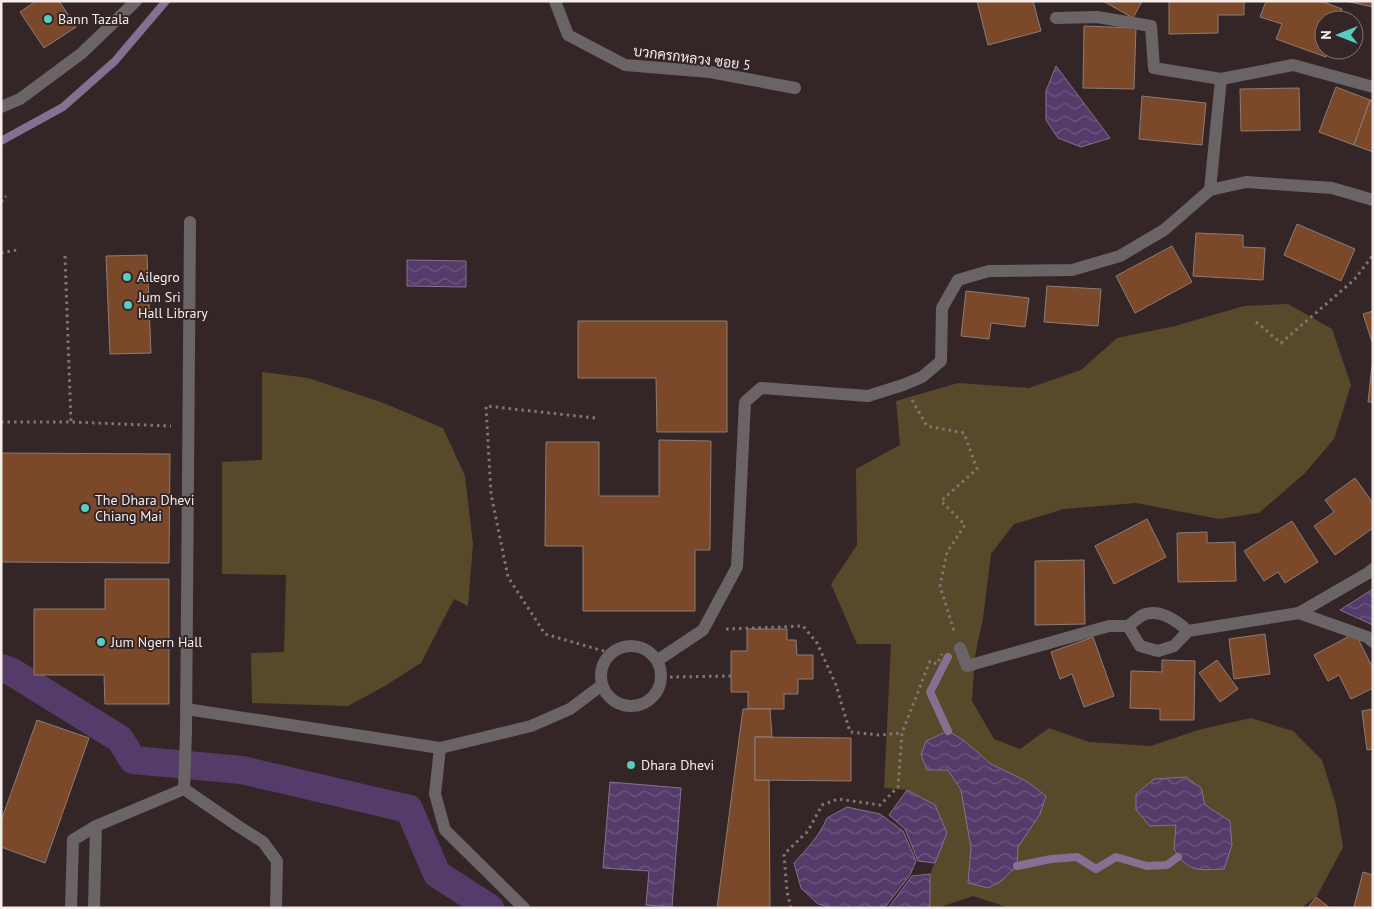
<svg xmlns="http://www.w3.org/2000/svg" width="1374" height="909" viewBox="0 0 1374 909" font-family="'PT Sans',Sarabun,sans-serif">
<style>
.green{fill:#59492b}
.water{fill:url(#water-waves);stroke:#857091}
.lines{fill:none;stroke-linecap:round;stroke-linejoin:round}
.stream{stroke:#857091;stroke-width:8}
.canal{stroke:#553b6a;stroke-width:28}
.building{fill:#7b4829;stroke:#8b7d76}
.path{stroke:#817576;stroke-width:3;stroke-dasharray:2.5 4;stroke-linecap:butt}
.pedestrian{stroke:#6a6467;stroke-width:12}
.minor{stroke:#6a6467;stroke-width:12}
.poi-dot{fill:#57cec1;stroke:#342627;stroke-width:2}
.labels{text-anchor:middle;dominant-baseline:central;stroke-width:4;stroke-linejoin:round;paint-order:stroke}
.poi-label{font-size:14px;fill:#f5ecec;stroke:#342627;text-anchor:start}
.street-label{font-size:14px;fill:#f5ecec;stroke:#342627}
</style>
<defs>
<pattern id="water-waves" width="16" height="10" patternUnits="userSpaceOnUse" patternTransform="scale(1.25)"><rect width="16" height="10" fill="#553b6a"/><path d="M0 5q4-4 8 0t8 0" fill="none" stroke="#6e587f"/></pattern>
</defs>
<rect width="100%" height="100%" fill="#342627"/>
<g class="green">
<polygon points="1288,304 1332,329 1351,385 1334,439 1305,473 1259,513 1219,519 1136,503 1064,509 1014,524 991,554 983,618 975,656 972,701 994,739 1020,749 1049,728 1089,742 1151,746 1198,730 1251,718 1293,731 1322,760 1336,805 1343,847 1317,896 1301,908 1010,908 973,896 937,908 930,908 930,874 947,833 907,790 884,788 891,644 857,644 831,584 857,545 856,469 900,445 896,401 958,383 1029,388 1081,370 1117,338 1175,326 1244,306"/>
<polygon points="262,372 308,378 381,402 443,428 465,476 473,544 468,606 454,599 421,663 383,687 348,706 252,703 251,653 284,652 286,575 222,574 222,462 262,460"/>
</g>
<g class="water">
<polygon points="1056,66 1110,138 1081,147 1058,138 1046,120 1046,91"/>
<polygon points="407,260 466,261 466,287 407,286"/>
<polygon points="1373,589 1373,625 1340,610"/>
<polygon points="948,731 963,740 991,764 1026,781 1046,796 1040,814 1018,847 1017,866 1000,882 988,888 968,883 971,848 961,790 948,770 927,770 921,755 926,741"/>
<path d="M1186 777 1201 788 1205 805 1230 821 1232 845 1224 869C1199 870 1188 873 1174 849L1176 825 1150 826 1136 810V794L1154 779Z"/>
<polygon points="610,782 681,788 672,907 646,905 649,871 603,868"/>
<polygon points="907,790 935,805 947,833 935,863 918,861 905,829 889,815"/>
<path d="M847 807 880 814 903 831 916 861 910 875 886 906 876 908H832L818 904 801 888 794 863C807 849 820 835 827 818Z"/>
<polygon points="930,874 930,908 889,907 912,876"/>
</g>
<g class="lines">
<g class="stream">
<polyline points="1,141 63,107 115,61 166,1"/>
<polyline points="948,657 930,692 948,731"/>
<polyline points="1017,866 1051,859 1077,857 1096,869 1116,857 1147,866 1167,865 1178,857"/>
</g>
<polyline class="canal" points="1,668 12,672 120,739 133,760 242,770 409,809 437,874 490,908"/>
</g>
<g class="building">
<polygon points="36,1 59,1 76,27 44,48 20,12"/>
<polygon points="977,1 1033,1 1041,31 988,45"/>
<polygon points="1103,1 1142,1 1133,18"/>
<polygon points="1169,1 1244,1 1244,15 1218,15 1218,33 1169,34"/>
<polygon points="1266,1 1321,1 1342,9 1338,20 1324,20 1324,50 1328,50 1326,57 1276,39 1282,24 1260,17"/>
<polygon points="1345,1 1373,1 1373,7"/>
<polygon points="1084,26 1136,28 1134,89 1083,88"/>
<polygon points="1336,87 1370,100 1354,145 1319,132"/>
<polygon points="1299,88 1300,130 1241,131 1240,89"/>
<polygon points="1142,96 1206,103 1202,145 1139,139"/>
<polygon points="1370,100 1373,101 1373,152 1354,145"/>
<polygon points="1297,224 1355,249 1341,281 1284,255"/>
<polygon points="1196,233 1243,235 1243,247 1265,248 1263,280 1193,276"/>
<polygon points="1172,246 1192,282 1135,313 1116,276"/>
<polygon points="147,255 151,353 110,354 106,256"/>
<polygon points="1047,286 1101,289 1098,326 1044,322"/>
<polygon points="966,291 1029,298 1025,327 991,323 989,339 961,336"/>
<polygon points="1373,311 1373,342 1372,342 1363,314"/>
<polygon points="578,321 727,321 727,432 657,432 656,378 578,378"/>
<polygon points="1372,365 1373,365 1373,402 1368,402"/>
<polygon points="659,440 711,441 710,550 695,550 695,611 583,611 583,546 545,546 546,442 599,442 599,496 659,496"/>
<polygon points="1,453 170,454 169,563 1,562"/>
<polygon points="1355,478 1373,503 1373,528 1335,555 1314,526 1334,512 1325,500"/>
<polygon points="1147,519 1166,557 1114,584 1095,546"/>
<polygon points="1292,521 1318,562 1285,583 1278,572 1264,581 1244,551"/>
<polygon points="1207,532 1207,543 1235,542 1236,581 1178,582 1177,533"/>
<polygon points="1084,560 1085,624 1035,625 1035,561"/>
<polygon points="105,579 169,579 169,704 105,704 104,675 34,675 34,609 105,609"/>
<polygon points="747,629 787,629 787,640 796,640 797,655 813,655 813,679 798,679 798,694 784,694 784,709 748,709 748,692 731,692 731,651 747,651"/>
<polygon points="1355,633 1373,668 1373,688 1351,699 1339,675 1328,681 1314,655"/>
<polygon points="1265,634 1270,674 1234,679 1229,639"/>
<polygon points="1093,637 1114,696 1084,707 1072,674 1060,679 1051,652"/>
<polygon points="1162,660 1195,661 1194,720 1160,720 1160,709 1130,708 1131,671 1162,672"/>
<polygon points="1217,660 1238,689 1220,702 1199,673"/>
<polygon points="743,709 770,709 772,737 755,737 755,780 769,780 770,908 717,908"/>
<polygon points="1373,709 1373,749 1367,750 1362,711"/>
<polygon points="37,720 89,738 45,863 1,847 1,821"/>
<polygon points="755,737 851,738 851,781 755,780"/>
<polygon points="1363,872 1373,875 1373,908 1354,907"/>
<polygon points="1316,897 1330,908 1308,908"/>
</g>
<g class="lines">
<g class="path">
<polyline points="1,202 6,196"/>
<polyline points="1,253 17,250"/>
<polyline points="65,256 71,422"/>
<polyline points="1256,322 1281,343 1354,280 1373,255"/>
<polyline points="912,400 927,426 964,433 977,469 941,501 965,525 947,552 940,586 954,631"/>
<polyline points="595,418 486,406 491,494 508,577 545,634 607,652 610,655"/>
<polyline points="1,422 71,422 171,426"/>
<polyline points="726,629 803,626 817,643 836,685 850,732 879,735 902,733"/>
<polyline points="670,677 731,676"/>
<polyline points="791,908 787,892 784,854 808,831 822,805 838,799 880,805 898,787 902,733 930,661 937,664 942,654"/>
</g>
<g class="pedestrian">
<polyline points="1056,18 1097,17 1151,26 1154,68 1221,79 1293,65 1373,87"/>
<polyline points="1210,190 1221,79"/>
<polyline points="1299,613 1367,637 1373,642"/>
<path d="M1188 631C1176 620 1158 607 1141 616 1137 619 1132 623 1128 626L1140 646 1158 651 1174 646 1188 631 1299 613 1368 573 1373 569"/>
<circle cx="631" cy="676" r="30"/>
<polyline points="960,648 967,666 1109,626 1128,626"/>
<polyline points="658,660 703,630 737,567 745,402 761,388 868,396 903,385 922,377 941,361 942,308 958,280 989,271 1072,270 1120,256 1164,230 1210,190 1246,182 1332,188 1373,200"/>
<polyline points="186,709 440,748 531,726 570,709 602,685"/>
<polyline points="440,748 435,794 445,830 524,908"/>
<polyline points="184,789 186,731 190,222"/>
<polyline points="184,789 238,826 263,842 277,861 276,908"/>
<polyline points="71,908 73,840 96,826 184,789"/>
<polyline points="94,908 96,826"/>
</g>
<g class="minor">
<polyline points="555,1 568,35 625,65 710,72 795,88"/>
<polyline points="1,107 20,99 82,53 136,1"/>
</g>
</g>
<g class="poi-dot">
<circle cx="48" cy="19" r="5"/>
<circle cx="127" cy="277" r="5"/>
<circle cx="128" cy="305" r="5"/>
<circle cx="85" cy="508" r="5"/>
<circle cx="101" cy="642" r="5"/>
<circle cx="631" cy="765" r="5"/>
</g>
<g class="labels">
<g class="poi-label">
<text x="58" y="19">Bann Tazala</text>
<text x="137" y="277">Ailegro</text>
<text x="138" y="297">Jum Sri<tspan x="138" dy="16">Hall Library</tspan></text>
<text x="95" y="500">The Dhara Dhevi<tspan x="95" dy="16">Chiang Mai</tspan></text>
<text x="111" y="642">Jum Ngern Hall</text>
<text x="641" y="765">Dhara Dhevi</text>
</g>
<g class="street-label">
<text transform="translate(692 58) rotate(7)">บวกครกหลวง ซอย 5</text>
</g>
</g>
<rect width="1374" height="909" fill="none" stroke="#f5ecec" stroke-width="5"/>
<g transform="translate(1339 35) rotate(270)"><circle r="24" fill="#342627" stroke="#817576"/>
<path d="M0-4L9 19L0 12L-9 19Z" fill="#57cec1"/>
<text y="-8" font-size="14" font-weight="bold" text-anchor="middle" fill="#f5ecec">N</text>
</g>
</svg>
